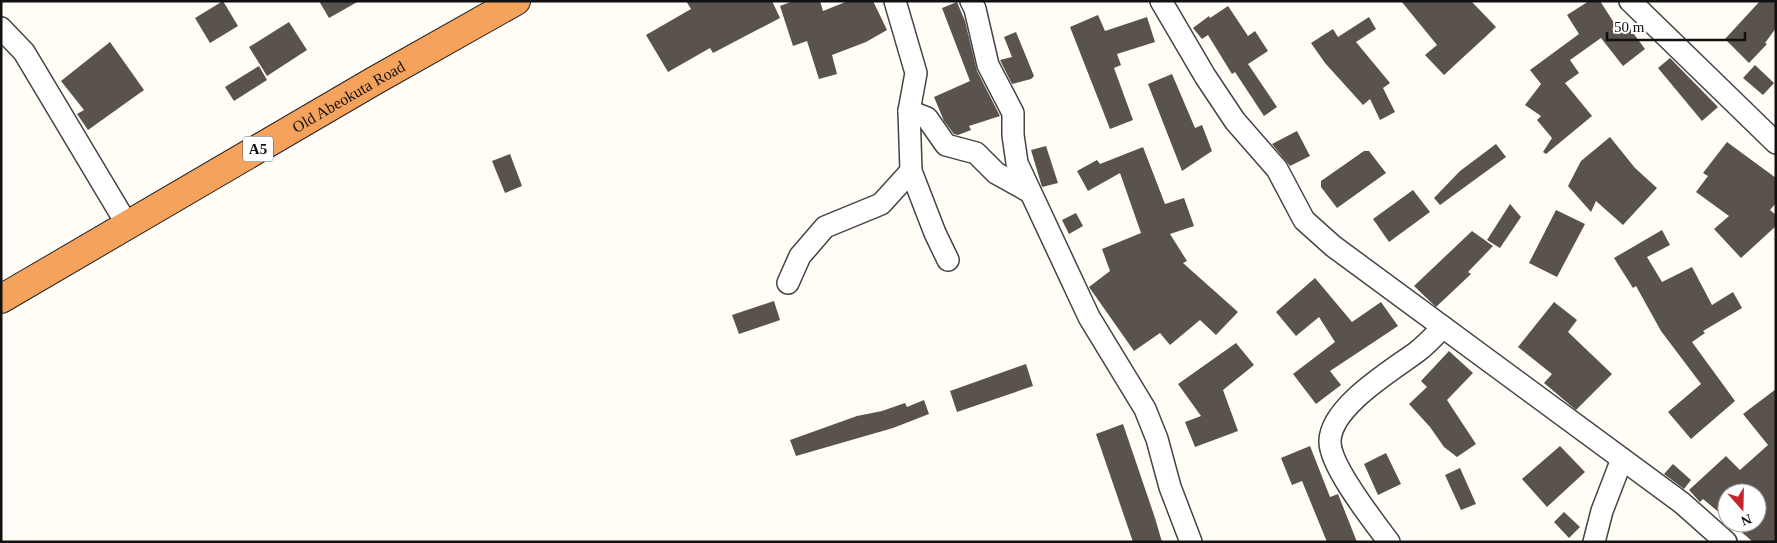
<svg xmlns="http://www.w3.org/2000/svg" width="1777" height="543" viewBox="0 0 1777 543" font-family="Georgia,serif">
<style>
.building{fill:#5a524d}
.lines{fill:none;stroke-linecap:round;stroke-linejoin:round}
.street-casing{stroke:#444;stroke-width:24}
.highway-casing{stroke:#222;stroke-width:30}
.street{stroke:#fff;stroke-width:21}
.highway{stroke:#f5a25d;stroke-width:28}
.labels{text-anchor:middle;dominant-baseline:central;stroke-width:5;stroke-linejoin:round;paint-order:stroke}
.shield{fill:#fff;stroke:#585858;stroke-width:1}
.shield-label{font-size:15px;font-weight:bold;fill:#111}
.street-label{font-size:16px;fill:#111;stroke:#fff}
</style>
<rect width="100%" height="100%" fill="#fffdf5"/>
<g class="building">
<polygon points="223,1 238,26 210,43 195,18"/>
<polygon points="319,1 359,1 329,18"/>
<polygon points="686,1 772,1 780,18 713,53 710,48 668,72 646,35 691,9"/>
<polygon points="793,1 820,1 823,11 848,1 873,1 887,30 866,42 832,55 837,74 819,79 807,41 793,46 780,6"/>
<polygon points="1401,1 1471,1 1496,27 1444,75 1425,55 1437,45"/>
<polygon points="1589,1 1600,1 1620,32 1628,26 1645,49 1623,66 1601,38 1570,60 1579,73 1565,83 1592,116 1546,154 1543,152 1552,138 1537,120 1541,116 1525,105 1541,84 1530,70 1579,34 1567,15"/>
<polygon points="1760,1 1776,1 1776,28 1765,43 1767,44 1749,63 1725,39"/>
<polygon points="957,2 965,21 977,71 1000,116 969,126 971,130 958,135 954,134 944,121 934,97 970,81 942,8"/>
<polygon points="1228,6 1248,36 1255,31 1268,51 1248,64 1277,107 1264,116 1235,72 1232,74 1208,35 1202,39 1193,28 1209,16 1210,18"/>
<polygon points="1098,15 1105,31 1147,17 1155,42 1117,54 1121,65 1114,68 1133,120 1110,129 1070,27"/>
<polygon points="1369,17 1376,29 1356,42 1390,83 1383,88 1395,112 1380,120 1370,99 1363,105 1325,63 1311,43 1333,29 1338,37"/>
<polygon points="289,22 307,50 267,76 249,47"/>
<polygon points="1016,32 1034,76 1031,79 1012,84 1000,60 1012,57 1004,37"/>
<polygon points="110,42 144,90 88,130 77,114 84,110 61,81"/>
<polygon points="1670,58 1718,107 1702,121 1658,68"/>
<polygon points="1755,65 1774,83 1763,95 1743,78"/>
<polygon points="259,66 267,80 234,101 225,87"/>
<polygon points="1172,74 1195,128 1202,125 1212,151 1182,171 1148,84"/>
<polygon points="1297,131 1310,156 1290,166 1272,144"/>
<polygon points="1610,137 1635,168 1657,188 1623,225 1596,201 1591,212 1568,186 1581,161"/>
<polygon points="1727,142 1776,178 1776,203 1770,210 1776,215 1776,226 1741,258 1714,229 1729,216 1696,192 1708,176 1703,173"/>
<polygon points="1496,144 1506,157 1440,205 1434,198 1460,171"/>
<polygon points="1046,146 1058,183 1042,187 1031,150"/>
<polygon points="1143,147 1165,204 1184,198 1194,226 1170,234 1187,261 1183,263 1238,312 1216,335 1200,320 1170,345 1160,333 1134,351 1089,287 1110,271 1102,249 1141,233 1120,173 1088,191 1077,171 1097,160 1100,164"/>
<polygon points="1364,151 1369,151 1386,173 1337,208 1321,187 1321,181"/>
<polygon points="510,154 522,186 505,193 492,161"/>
<polygon points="1413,190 1430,212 1389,242 1373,219"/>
<polygon points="1510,204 1521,217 1500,248 1487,240"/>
<polygon points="1556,210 1585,224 1557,277 1529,263"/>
<polygon points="1076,213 1083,226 1069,234 1062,220"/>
<polygon points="1662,230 1670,245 1647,257 1662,282 1692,267 1712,305 1733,292 1742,308 1703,331 1705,333 1692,342 1735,401 1691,439 1668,412 1701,384 1661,331 1636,286 1633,288 1614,258"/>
<polygon points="1472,231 1493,246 1468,272 1471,274 1436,307 1414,286"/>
<polygon points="1315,278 1352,322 1381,302 1398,326 1330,371 1341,385 1316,404 1293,374 1335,342 1319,317 1296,336 1276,312"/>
<polygon points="774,301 780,320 739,334 732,315"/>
<polygon points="1554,302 1577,320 1568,332 1612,374 1576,410 1544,383 1552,374 1518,347"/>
<polygon points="1236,343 1254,365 1223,390 1238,431 1195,447 1185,422 1201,416 1178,384"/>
<polygon points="1449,351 1473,373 1447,400 1476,444 1457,457 1444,447 1430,427 1409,404 1427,387 1421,381"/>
<polygon points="1026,364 1033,386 957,412 950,391"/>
<polygon points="1776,389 1776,542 1753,542 1731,523 1757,523 1757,493 1727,493 1727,519 1703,499 1700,502 1689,490 1726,456 1740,470 1768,445 1743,414"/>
<polygon points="924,400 929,414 893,428 796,456 790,440 857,416 882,411 905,403 907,407"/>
<polygon points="1123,424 1155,518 1162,542 1133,542 1096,434"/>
<polygon points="1310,446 1330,497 1338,494 1357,542 1327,542 1302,481 1292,485 1281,458"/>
<polygon points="1560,446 1585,472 1547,507 1522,479"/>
<polygon points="1386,453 1401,484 1378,495 1364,464"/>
<polygon points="1673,464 1691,480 1684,489 1664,474"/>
<polygon points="1460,468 1476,504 1461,510 1445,475"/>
<polygon points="1564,512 1580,527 1569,538 1554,522"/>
</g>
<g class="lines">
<defs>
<g id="street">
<polyline points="895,1 916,73 909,111 911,171 935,233 948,260"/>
<polyline points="971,1 975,9 988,65 1013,113 1013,135 1017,163 1089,317 1145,409 1157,439 1170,487 1191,542"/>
<polyline points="1161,1 1205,76 1235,121 1277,169 1304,220 1333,246 1682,503 1726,542"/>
<polyline points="1630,1 1776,143"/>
<polyline points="1,28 24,52 128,226"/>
<polyline points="909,111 927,118 946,145 976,153 996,173 1030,192"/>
<polyline points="788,283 800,256 825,227 881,204 911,171"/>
<path d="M1389 542C1374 522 1329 465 1330 441 1331 406 1393 370 1418 351 1427 344 1435 335 1443 327"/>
<polyline points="1594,542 1602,511 1622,459"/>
</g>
<g id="highway">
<path id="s1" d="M1 299 374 81 516 1"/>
</g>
</defs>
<use href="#street" class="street-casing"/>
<use href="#highway" class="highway-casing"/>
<use href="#street" class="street"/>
<use href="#highway" class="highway"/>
</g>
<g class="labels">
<rect class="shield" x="243" y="136.5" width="30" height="25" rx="4"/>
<g class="shield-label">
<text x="258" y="149">A5</text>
</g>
<g class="street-label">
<text stroke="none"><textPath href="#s1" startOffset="402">Old Abeokuta Road</textPath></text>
</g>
</g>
<rect width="1777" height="543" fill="none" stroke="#111111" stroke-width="5"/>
<g transform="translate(1742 508) rotate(160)"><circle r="24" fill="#ffffff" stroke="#a0a0a0"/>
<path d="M0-4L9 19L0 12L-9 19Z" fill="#c4262e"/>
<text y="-8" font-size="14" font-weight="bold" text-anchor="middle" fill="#111111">N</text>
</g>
<path d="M1607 32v8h138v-8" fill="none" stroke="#111111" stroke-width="2.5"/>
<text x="1614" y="32" font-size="15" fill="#111111" stroke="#ffffff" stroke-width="4" paint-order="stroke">50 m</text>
</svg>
